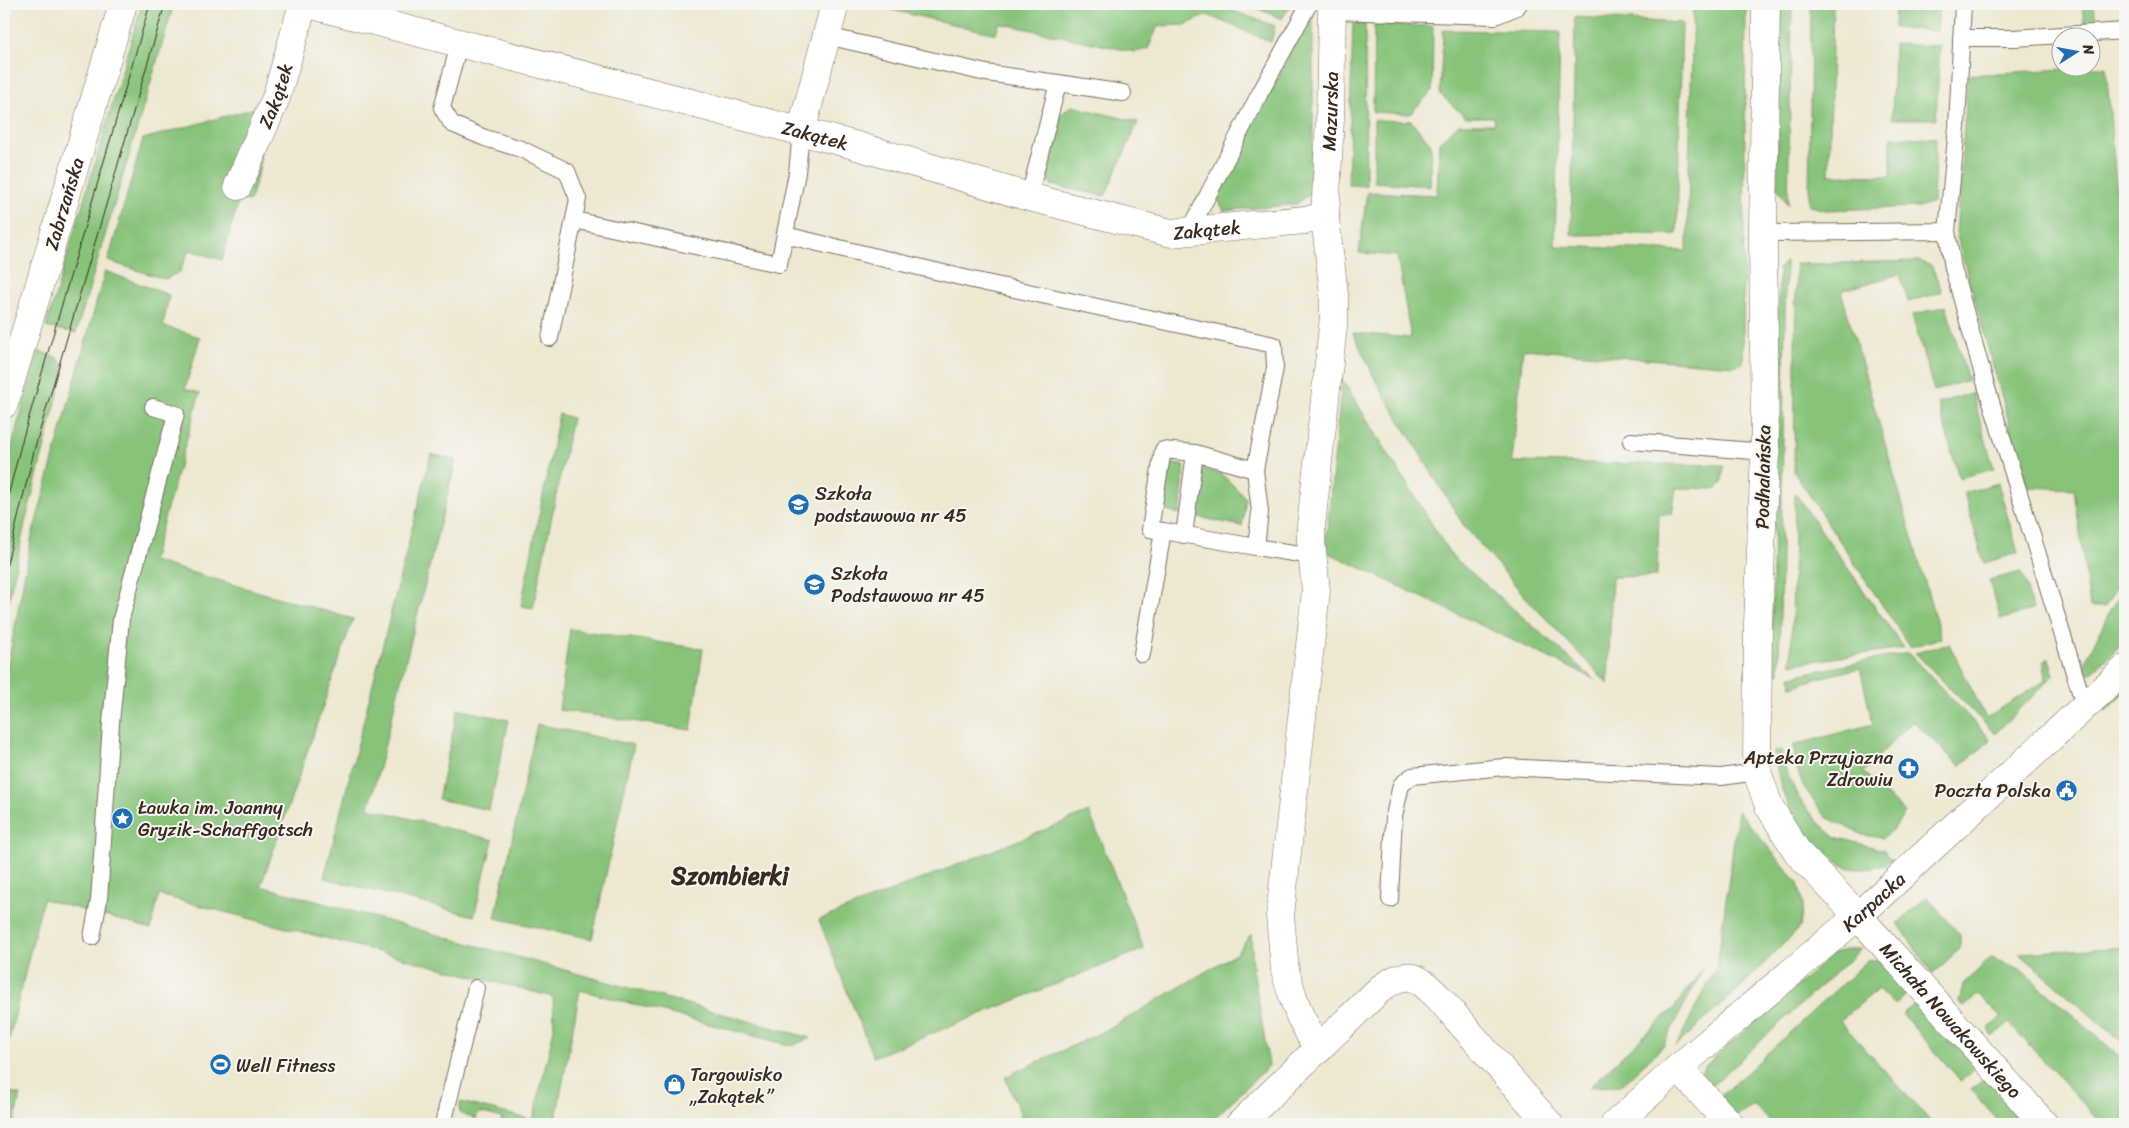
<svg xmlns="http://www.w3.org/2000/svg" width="2129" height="1128" viewBox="0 0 2129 1128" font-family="Sriracha,sans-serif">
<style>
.green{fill:#87c47a;stroke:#61774c}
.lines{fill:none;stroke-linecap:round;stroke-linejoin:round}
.service-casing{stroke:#7a6c5d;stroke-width:18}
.minor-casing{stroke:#7a6c5d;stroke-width:29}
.tertiary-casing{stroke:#7a6c5d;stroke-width:29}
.service{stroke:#fff;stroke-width:16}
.minor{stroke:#fff;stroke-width:28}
.tertiary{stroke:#fff;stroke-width:28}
.tram{stroke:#3b2a1e;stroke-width:1}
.labels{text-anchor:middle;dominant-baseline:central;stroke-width:4;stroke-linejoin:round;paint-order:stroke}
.street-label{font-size:19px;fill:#3b2a1e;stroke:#f6f6f2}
.poi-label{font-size:19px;fill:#3b2a1e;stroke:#f6f6f2;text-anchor:start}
.district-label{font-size:24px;font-weight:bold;fill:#3b2a1e;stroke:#f6f6f2}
</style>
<rect width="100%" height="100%" fill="#f6f6f2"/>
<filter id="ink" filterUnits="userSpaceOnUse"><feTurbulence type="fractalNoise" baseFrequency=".02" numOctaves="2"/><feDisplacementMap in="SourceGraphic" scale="10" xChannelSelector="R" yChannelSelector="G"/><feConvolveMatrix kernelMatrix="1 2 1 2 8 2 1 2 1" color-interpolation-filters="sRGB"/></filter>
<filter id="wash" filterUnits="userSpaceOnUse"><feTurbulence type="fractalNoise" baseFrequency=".0096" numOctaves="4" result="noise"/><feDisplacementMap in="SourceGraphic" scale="20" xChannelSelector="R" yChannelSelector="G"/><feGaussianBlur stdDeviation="1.12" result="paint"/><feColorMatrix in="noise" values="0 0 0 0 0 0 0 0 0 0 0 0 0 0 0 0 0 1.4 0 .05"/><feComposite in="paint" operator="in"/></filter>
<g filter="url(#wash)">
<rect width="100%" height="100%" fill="#eee8d1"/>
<g class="green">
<polygon points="142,4 174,4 76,333 46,327"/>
<polygon points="891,4 1214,4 1275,26 1271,42 1207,15 1185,25 1158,26 1148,49 1135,52 999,23 996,34 887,9"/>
<polygon points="1247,4 1291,4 1282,19"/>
<polygon points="1562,4 1746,4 1743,363 1734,366 1523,349 1512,462 1724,465 1722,482 1717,489 1676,488 1672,514 1659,514 1657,576 1612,577 1608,684 1530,602 1464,526 1377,383 1353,333 1411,338 1397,256 1359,253 1367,192 1437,195 1439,142 1459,124 1495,124 1494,117 1465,117 1440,94 1443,30 1560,32 1555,246 1687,251 1693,8"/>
<polygon points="1781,4 1792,4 1788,205 1777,187"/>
<polygon points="1811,4 1833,4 1829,175 1891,176 1891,137 1936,138 1933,202 1919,207 1824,210 1809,205"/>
<polygon points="1895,4 1939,4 1937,31 1894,28"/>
<polygon points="2082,4 2094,4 2096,23 2084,24"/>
<polygon points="1313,9 1313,191 1297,204 1224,211 1217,197"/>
<polygon points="1575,17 1682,23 1677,234 1571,235"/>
<polygon points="1353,24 1365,24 1366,186 1348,185"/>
<polygon points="1374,25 1433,26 1432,91 1410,114 1373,112"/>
<polygon points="1894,44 1940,46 1936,119 1892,119"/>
<polygon points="2095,67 2106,67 2125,288 2125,572 2105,607 2090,607 2074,489 2027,487 1956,233 1968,75"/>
<polygon points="266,105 259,170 250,201 239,199 222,260 189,250 180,272 165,279 108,261 143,139"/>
<polygon points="1072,106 1138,122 1105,196 1051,185 1044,168 1060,115"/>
<polygon points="1374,120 1411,121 1431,144 1430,186 1374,182"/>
<polygon points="1786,261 1779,674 1771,673 1779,269"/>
<polygon points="1919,261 1932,266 1942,292 1908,302 1900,274 1841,291 1941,638 1910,647 1794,472 1796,264"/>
<polygon points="105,271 169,295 163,326 200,337 185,389 200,393 152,561 353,619 261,886 810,1038 792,1046 580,990 555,1124 500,1124 502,1118 479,1112 476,1119 461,1114 459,1109 461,1102 533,1120 554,1029 553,997 159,895 151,929 43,899 4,1060 4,685 31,540"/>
<polygon points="1946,306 1968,380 1934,391 1912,315"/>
<polygon points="39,351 58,358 65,367 25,523 4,622 4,482 16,430"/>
<polygon points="1342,379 1451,555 1594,679 1325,551"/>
<polygon points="1972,393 1994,469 1959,478 1938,403"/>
<polygon points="559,414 572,418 533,608 521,606"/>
<polygon points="431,454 456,460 369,808 493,840 474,916 324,878"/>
<polygon points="1166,462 1185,466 1180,514 1157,509"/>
<polygon points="1197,468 1222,474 1246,498 1242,526 1188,515"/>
<polygon points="1998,483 2018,553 1984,563 1964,493"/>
<polygon points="1795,493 1904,648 1791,664"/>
<polygon points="2022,572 2033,609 2001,620 1989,580"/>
<polygon points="2125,585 2125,641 2090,674 2083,666 2110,611"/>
<polygon points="570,629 703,649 691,730 559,710"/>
<polygon points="1949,644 1986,718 2046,680 2044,662 2049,658 2054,675 1995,734 1915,653"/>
<polygon points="1908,653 1991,740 1960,766 1913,721 1863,772 1905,813 1895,827 1883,838 1863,835 1826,817 1804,787 1795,764 1794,745 1873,724 1860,668 1818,678 1792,687 1791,676"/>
<polygon points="2125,683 2125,692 2106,711 2102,705"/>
<polygon points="458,709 509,720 489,810 438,799"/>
<polygon points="537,724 634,745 592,939 495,918"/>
<path d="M1781 750 1785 768 1798 797 1819 823 1835 837 1884 850 1892 860C1880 867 1861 872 1847 867 1825 860 1800 826 1789 807 1780 790 1777 769 1774 751Z"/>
<polygon points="1738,811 1798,883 1803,904 1800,927 1746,982 1676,1046 1717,966"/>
<polygon points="1089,812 1144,949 873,1057 819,920"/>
<polygon points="1927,897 1960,935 1960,949 1932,974 1898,923"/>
<polygon points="1251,934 1253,968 1269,1066 1208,1124 1020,1124 1021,1115 1005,1077 1111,1028 1237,953"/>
<polygon points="2125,947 2125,1045 2019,953"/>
<polygon points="1849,949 1861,949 1708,1089 1703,1082 1701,1072 1706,1065 1834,953"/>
<polygon points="1991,958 2020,969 2125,1061 2125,1124 2102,1124 2009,1023 1992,1037 1988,1029 2001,1017 1978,994 1964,1007 1959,1003 1963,984"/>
<polygon points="1880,959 1911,990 1894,1005 1878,989 1840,1021 1933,1124 1772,1124 1754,1104 1734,1118 1718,1099 1867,961"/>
<polygon points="1703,969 1663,1046 1620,1086 1589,1087 1674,1008"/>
<polygon points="1920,1000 1978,1066 1961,1081 1902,1014"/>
<polygon points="1988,1075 2021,1114 2011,1124 2001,1124 1971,1090"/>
<polygon points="4,1091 20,1095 14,1124 4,1124"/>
</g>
</g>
<g filter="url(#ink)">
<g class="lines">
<defs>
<g id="service">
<polyline points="1332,11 1495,16 1517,7 1519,4"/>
<polyline points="827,36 986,73 1058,83 1029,197"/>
<polyline points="1961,38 2014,38 2125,31"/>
<polyline points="459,44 442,108 452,124 485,138 521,149 567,171 578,199 550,338"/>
<polyline points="1058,83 1123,93"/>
<polyline points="574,220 779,264 797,173 801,132"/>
<polyline points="1947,231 1953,268 1985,382 2085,708"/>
<polyline points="1189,232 1260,93 1309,4"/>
<polyline points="1763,233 1947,231 1957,127 1963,4"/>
<polyline points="785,235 977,281 1274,345 1275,368 1255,470"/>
<polyline points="1631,441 1765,452"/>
<polyline points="1163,531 1150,529 1163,450 1195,453"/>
<polyline points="1184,535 1195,453 1255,470 1260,512 1256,547 1312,556"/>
<polyline points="1142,654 1163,531 1256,547"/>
<polyline points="1390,899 1394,816 1401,785 1412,776 1504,767 1721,777 1757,772"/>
<polyline points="92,937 99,900 111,723 121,619 176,414 153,407"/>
<polyline points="443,1124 476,988"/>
</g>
<g id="minor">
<path id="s1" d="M308 4 854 145 1029 197 1171 233 1325 218"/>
<path id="s2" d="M1766 4 1763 233 1765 452 1758 623 1757 772 1769 806 1798 853 1858 916 2044 1124"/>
<polyline points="801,132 835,4"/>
<path id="s3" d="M238 186 276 98 303 4"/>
<path id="s4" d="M1318 1050 1300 1016 1293 997 1285 970 1280 916 1316 591 1311 541V526L1334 317V294L1325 218 1330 118 1332 4"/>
<polyline points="1678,1068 1730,1124"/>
<path d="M1240 1124 1380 989C1409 968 1417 976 1440 999L1549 1124"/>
<path id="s5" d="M1615 1124 1678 1068 1858 916 2125 669"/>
</g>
<g id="tertiary">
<path id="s6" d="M4 404 123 4"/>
</g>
</defs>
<use href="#service" class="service-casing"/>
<use href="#minor" class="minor-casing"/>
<use href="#tertiary" class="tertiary-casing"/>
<use href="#service" class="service"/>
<use href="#minor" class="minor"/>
<use href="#tertiary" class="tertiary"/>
<g class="tram">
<polyline points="4,512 22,441 150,4"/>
<polyline points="4,576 35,447 165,4"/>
</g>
</g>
</g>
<defs>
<symbol id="school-disc" viewBox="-11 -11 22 22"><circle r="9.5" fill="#1f6fb2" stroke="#f6f6f2"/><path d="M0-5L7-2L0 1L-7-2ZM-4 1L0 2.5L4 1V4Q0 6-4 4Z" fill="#fff"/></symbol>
<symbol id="pharmacy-disc" viewBox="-11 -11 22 22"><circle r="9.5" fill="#1f6fb2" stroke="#f6f6f2"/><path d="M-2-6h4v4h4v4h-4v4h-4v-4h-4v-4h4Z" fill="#fff"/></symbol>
<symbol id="civic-disc" viewBox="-11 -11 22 22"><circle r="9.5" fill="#1f6fb2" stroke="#f6f6f2"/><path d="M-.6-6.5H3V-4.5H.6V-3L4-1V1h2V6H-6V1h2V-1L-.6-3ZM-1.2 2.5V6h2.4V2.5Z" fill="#fff"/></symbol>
<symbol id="sight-disc" viewBox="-11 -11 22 22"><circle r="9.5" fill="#1f6fb2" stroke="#f6f6f2"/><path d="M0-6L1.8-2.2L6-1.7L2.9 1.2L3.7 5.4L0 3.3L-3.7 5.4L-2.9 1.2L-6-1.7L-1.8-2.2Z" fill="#fff"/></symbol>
<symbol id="stadium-disc" viewBox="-11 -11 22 22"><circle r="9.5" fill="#1f6fb2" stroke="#f6f6f2"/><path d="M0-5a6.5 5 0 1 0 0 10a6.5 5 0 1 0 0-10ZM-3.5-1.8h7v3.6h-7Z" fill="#fff"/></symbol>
<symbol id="shop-disc" viewBox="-11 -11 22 22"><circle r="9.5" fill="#1f6fb2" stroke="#f6f6f2"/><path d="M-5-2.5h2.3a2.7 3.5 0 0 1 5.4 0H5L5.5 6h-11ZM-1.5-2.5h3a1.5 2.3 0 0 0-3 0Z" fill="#fff"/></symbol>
</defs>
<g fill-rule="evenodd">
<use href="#school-disc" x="786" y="492" width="25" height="25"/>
<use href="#school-disc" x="802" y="572" width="25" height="25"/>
<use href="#pharmacy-disc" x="1896" y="756" width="25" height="25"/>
<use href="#civic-disc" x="2054" y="778" width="25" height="25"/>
<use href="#sight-disc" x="110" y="806" width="25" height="25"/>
<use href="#stadium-disc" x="208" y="1052" width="25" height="25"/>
<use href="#shop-disc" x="662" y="1072" width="25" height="25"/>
</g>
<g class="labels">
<g class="street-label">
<text stroke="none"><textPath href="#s3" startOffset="98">Zakątek</textPath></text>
<text stroke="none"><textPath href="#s4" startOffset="950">Mazurska</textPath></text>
<text stroke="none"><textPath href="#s1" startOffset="524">Zakątek</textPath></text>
<text stroke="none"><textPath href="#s6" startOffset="209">Zabrzańska</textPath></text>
<text stroke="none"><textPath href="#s1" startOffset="929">Zakątek</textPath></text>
<text transform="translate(1763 477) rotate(-89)">Podhalańska</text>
<text stroke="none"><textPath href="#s5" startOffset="341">Karpacka</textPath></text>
<text stroke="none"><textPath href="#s2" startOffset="1086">Michała Nowakowskiego</textPath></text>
</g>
<g class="poi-label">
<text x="815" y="493">Szkoła<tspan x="815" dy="22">podstawowa nr 45</tspan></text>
<text x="831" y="573">Szkoła<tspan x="831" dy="22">Podstawowa nr 45</tspan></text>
<text x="1893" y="757" text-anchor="end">Apteka Przyjazna<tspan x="1893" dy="22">Zdrowiu</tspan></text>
<text x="2051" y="790" text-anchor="end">Poczta Polska</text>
<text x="138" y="807">Ławka im. Joanny<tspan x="138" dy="22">Gryzik-Schaffgotsch</tspan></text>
<text x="236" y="1065">Well Fitness</text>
<text x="690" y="1074">Targowisko<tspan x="690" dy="22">„Zakątek”</tspan></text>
</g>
<g class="district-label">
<text x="730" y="876">Szombierki</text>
</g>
</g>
<rect width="2129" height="1128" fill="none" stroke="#f6f6f2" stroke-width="20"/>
<g transform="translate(2076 52) rotate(79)"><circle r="24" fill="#f6f6f2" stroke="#aba49d"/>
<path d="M0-4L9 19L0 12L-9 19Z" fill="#1f6fb2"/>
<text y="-8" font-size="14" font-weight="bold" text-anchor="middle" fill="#3b2a1e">N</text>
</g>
</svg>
